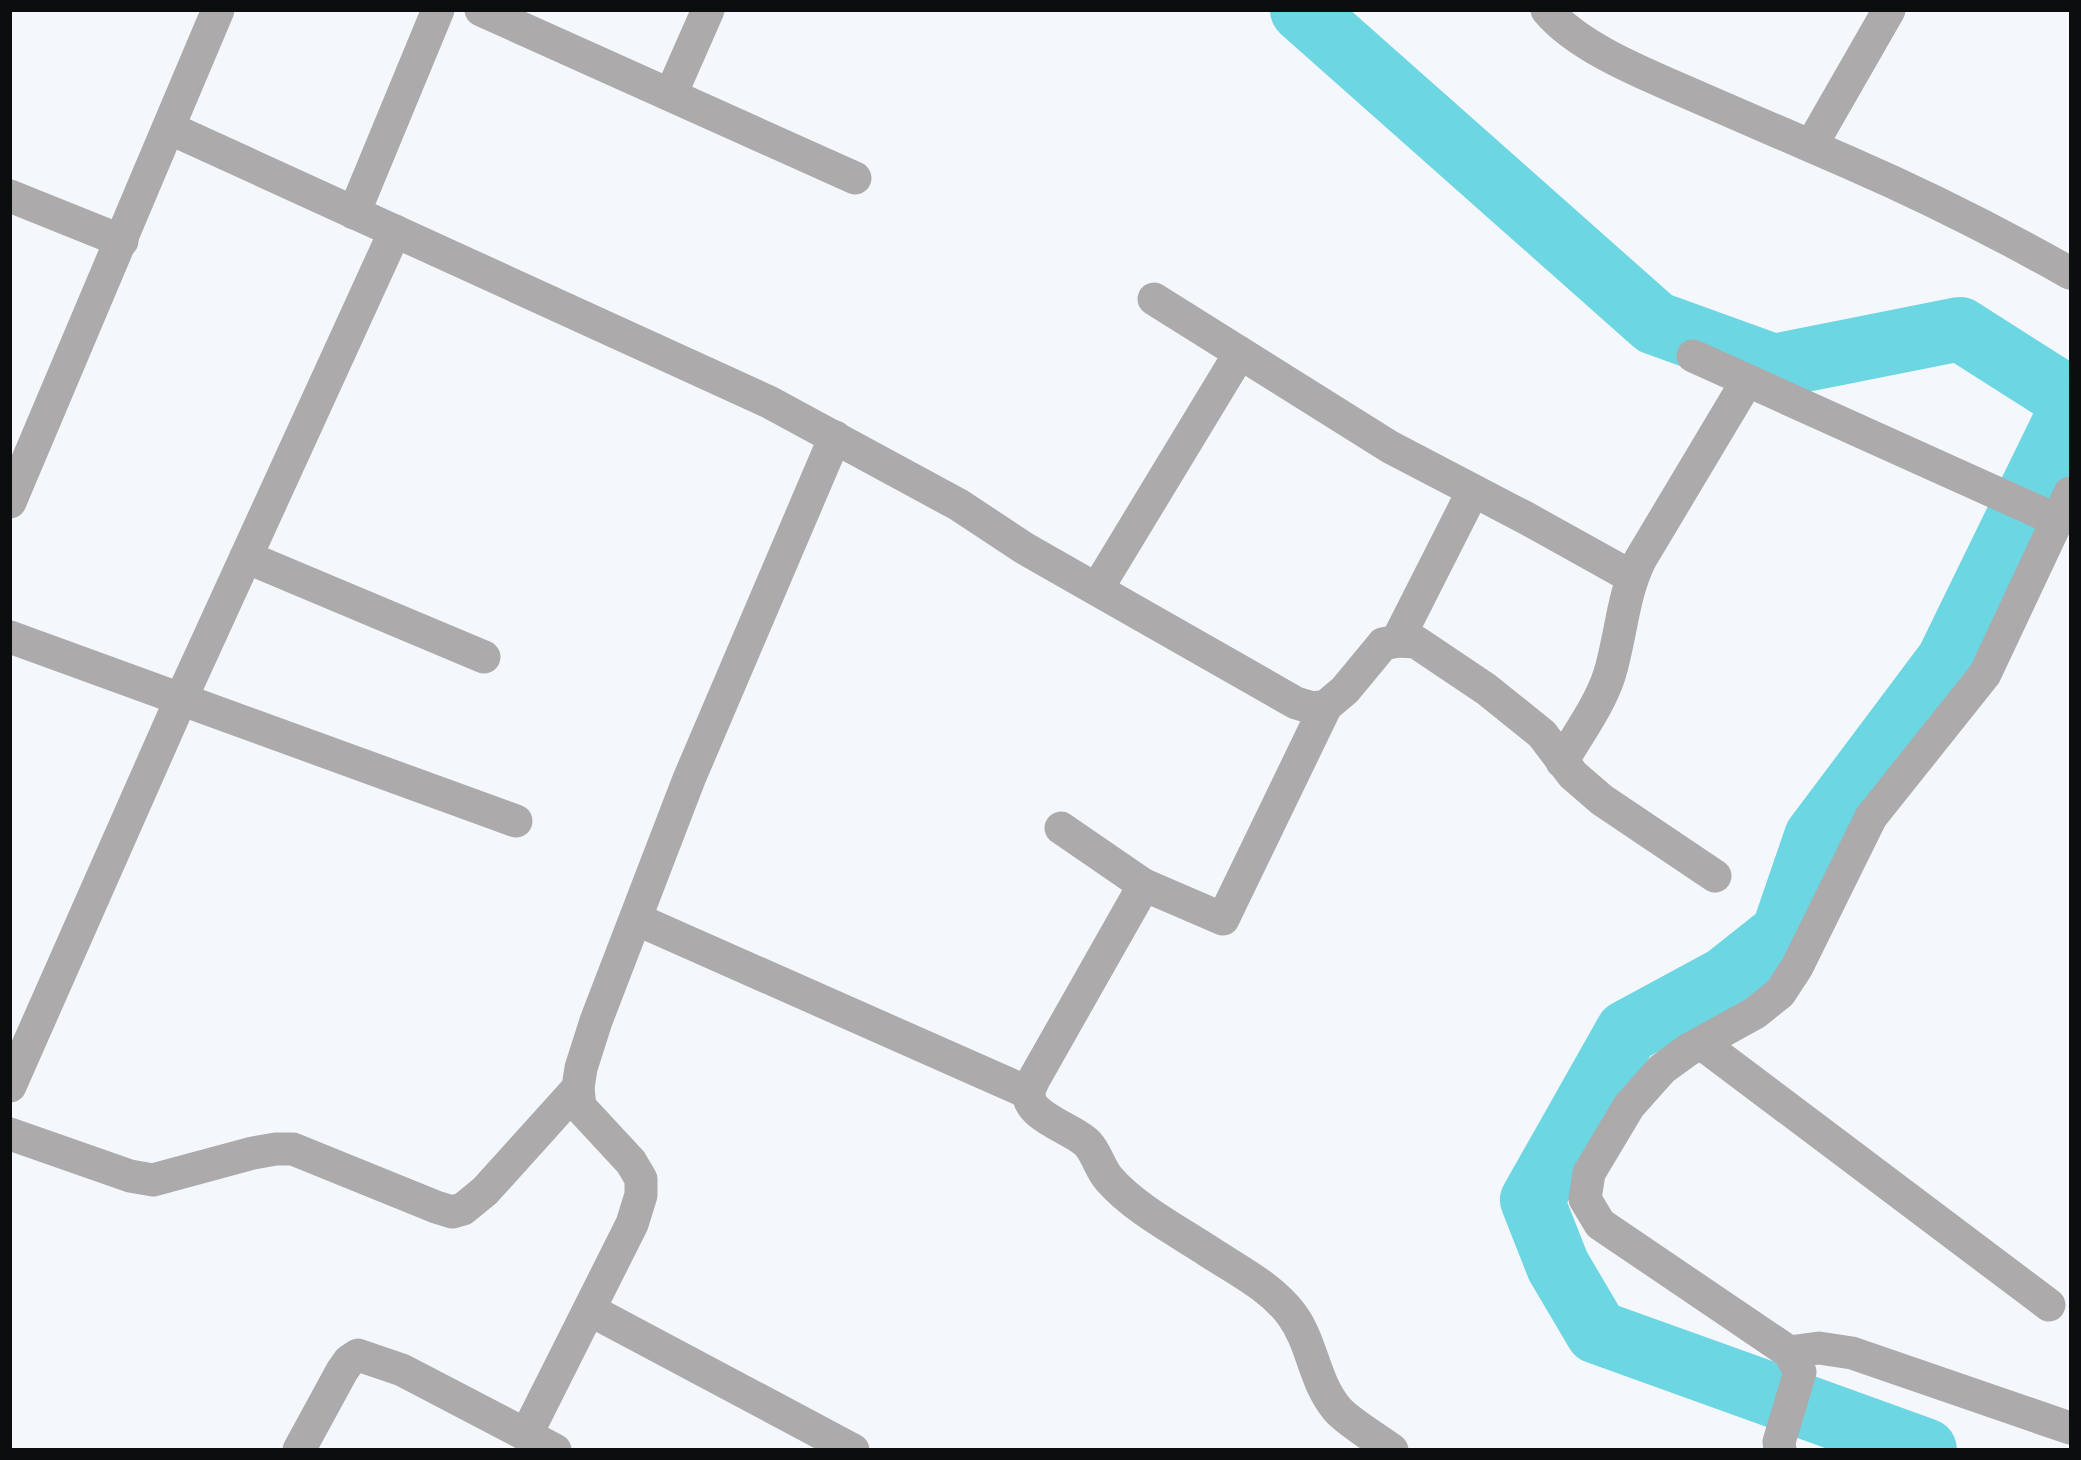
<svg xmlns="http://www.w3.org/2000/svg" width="2081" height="1460" viewBox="0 0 2081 1460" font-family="Arial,sans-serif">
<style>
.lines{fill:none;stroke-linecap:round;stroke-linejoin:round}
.river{stroke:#6cd6e2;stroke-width:64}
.minor{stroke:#acaaaa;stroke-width:33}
</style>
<rect width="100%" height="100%" fill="#f4f8fc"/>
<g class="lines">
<g class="river">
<polyline points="1302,10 1655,323 1774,366 1960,329 2070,399"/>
<polyline points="1925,1450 1597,1332 1558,1266 1532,1200 1627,1032 1725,979 1783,933 1816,837 1948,661 2070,411"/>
</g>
<g class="minor">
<polyline points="481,10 855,178"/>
<path d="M1547 10C1580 50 1653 77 1700 98 1750 120 1800 141 1850 163 1926 196 1999 233 2070 273"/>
<polyline points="671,94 708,10"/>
<polyline points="169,128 769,402 959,505 1024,548 1296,703 1313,708 1326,706 1345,690 1383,644 1397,641 1416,642 1486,689 1542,734 1573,775 1602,800 1715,876"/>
<polyline points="1811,146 1889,10"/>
<polyline points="10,196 122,241"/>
<polyline points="354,213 438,10"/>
<polyline points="1154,299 1390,447 1526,518 1632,577"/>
<polyline points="1693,356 2059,521"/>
<polyline points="10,502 218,10"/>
<polyline points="246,557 484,657"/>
<polyline points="1097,589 1240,353"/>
<polyline points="10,637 516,821"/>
<polyline points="1397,641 1473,491"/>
<path d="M1562 762C1578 734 1599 706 1609 676 1621 638 1622 597 1640 560L1747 381"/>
<polyline points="1061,828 1144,885 1223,919 1326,706"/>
<path d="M1144 885 1034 1079C1032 1083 1030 1088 1029 1092 1026 1117 1075 1129 1088 1144 1097 1154 1100 1169 1109 1179 1133 1207 1174 1229 1205 1249 1233 1268 1271 1286 1292 1315 1313 1344 1314 1382 1337 1409 1348 1422 1377 1439 1392 1450"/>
<polyline points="636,919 1029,1093"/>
<polyline points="1701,1043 2049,1305"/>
<polyline points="10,1086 181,699 395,231"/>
<polyline points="10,1134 130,1176 153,1180 253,1153 276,1149 293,1149 436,1207 452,1212 463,1209 485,1191 578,1088"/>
<polyline points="590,1310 853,1450"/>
<polyline points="1789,1352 1819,1348 1852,1353 2070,1428"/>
<polyline points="526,1435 632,1224 641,1195 641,1179 631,1162 580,1107 578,1088 581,1068 596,1021 689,779 835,437"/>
<polyline points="299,1450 342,1371 349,1361 358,1355 402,1370 555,1450"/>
<polyline points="1780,1450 1779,1442 1800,1372 1789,1352 1600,1224 1585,1199 1589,1173 1629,1106 1662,1069 1688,1050 1755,1013 1780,993 1797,967 1871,817 1985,674 2070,493"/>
</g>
</g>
<rect width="2081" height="1460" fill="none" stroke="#0c0d0f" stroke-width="24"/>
</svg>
